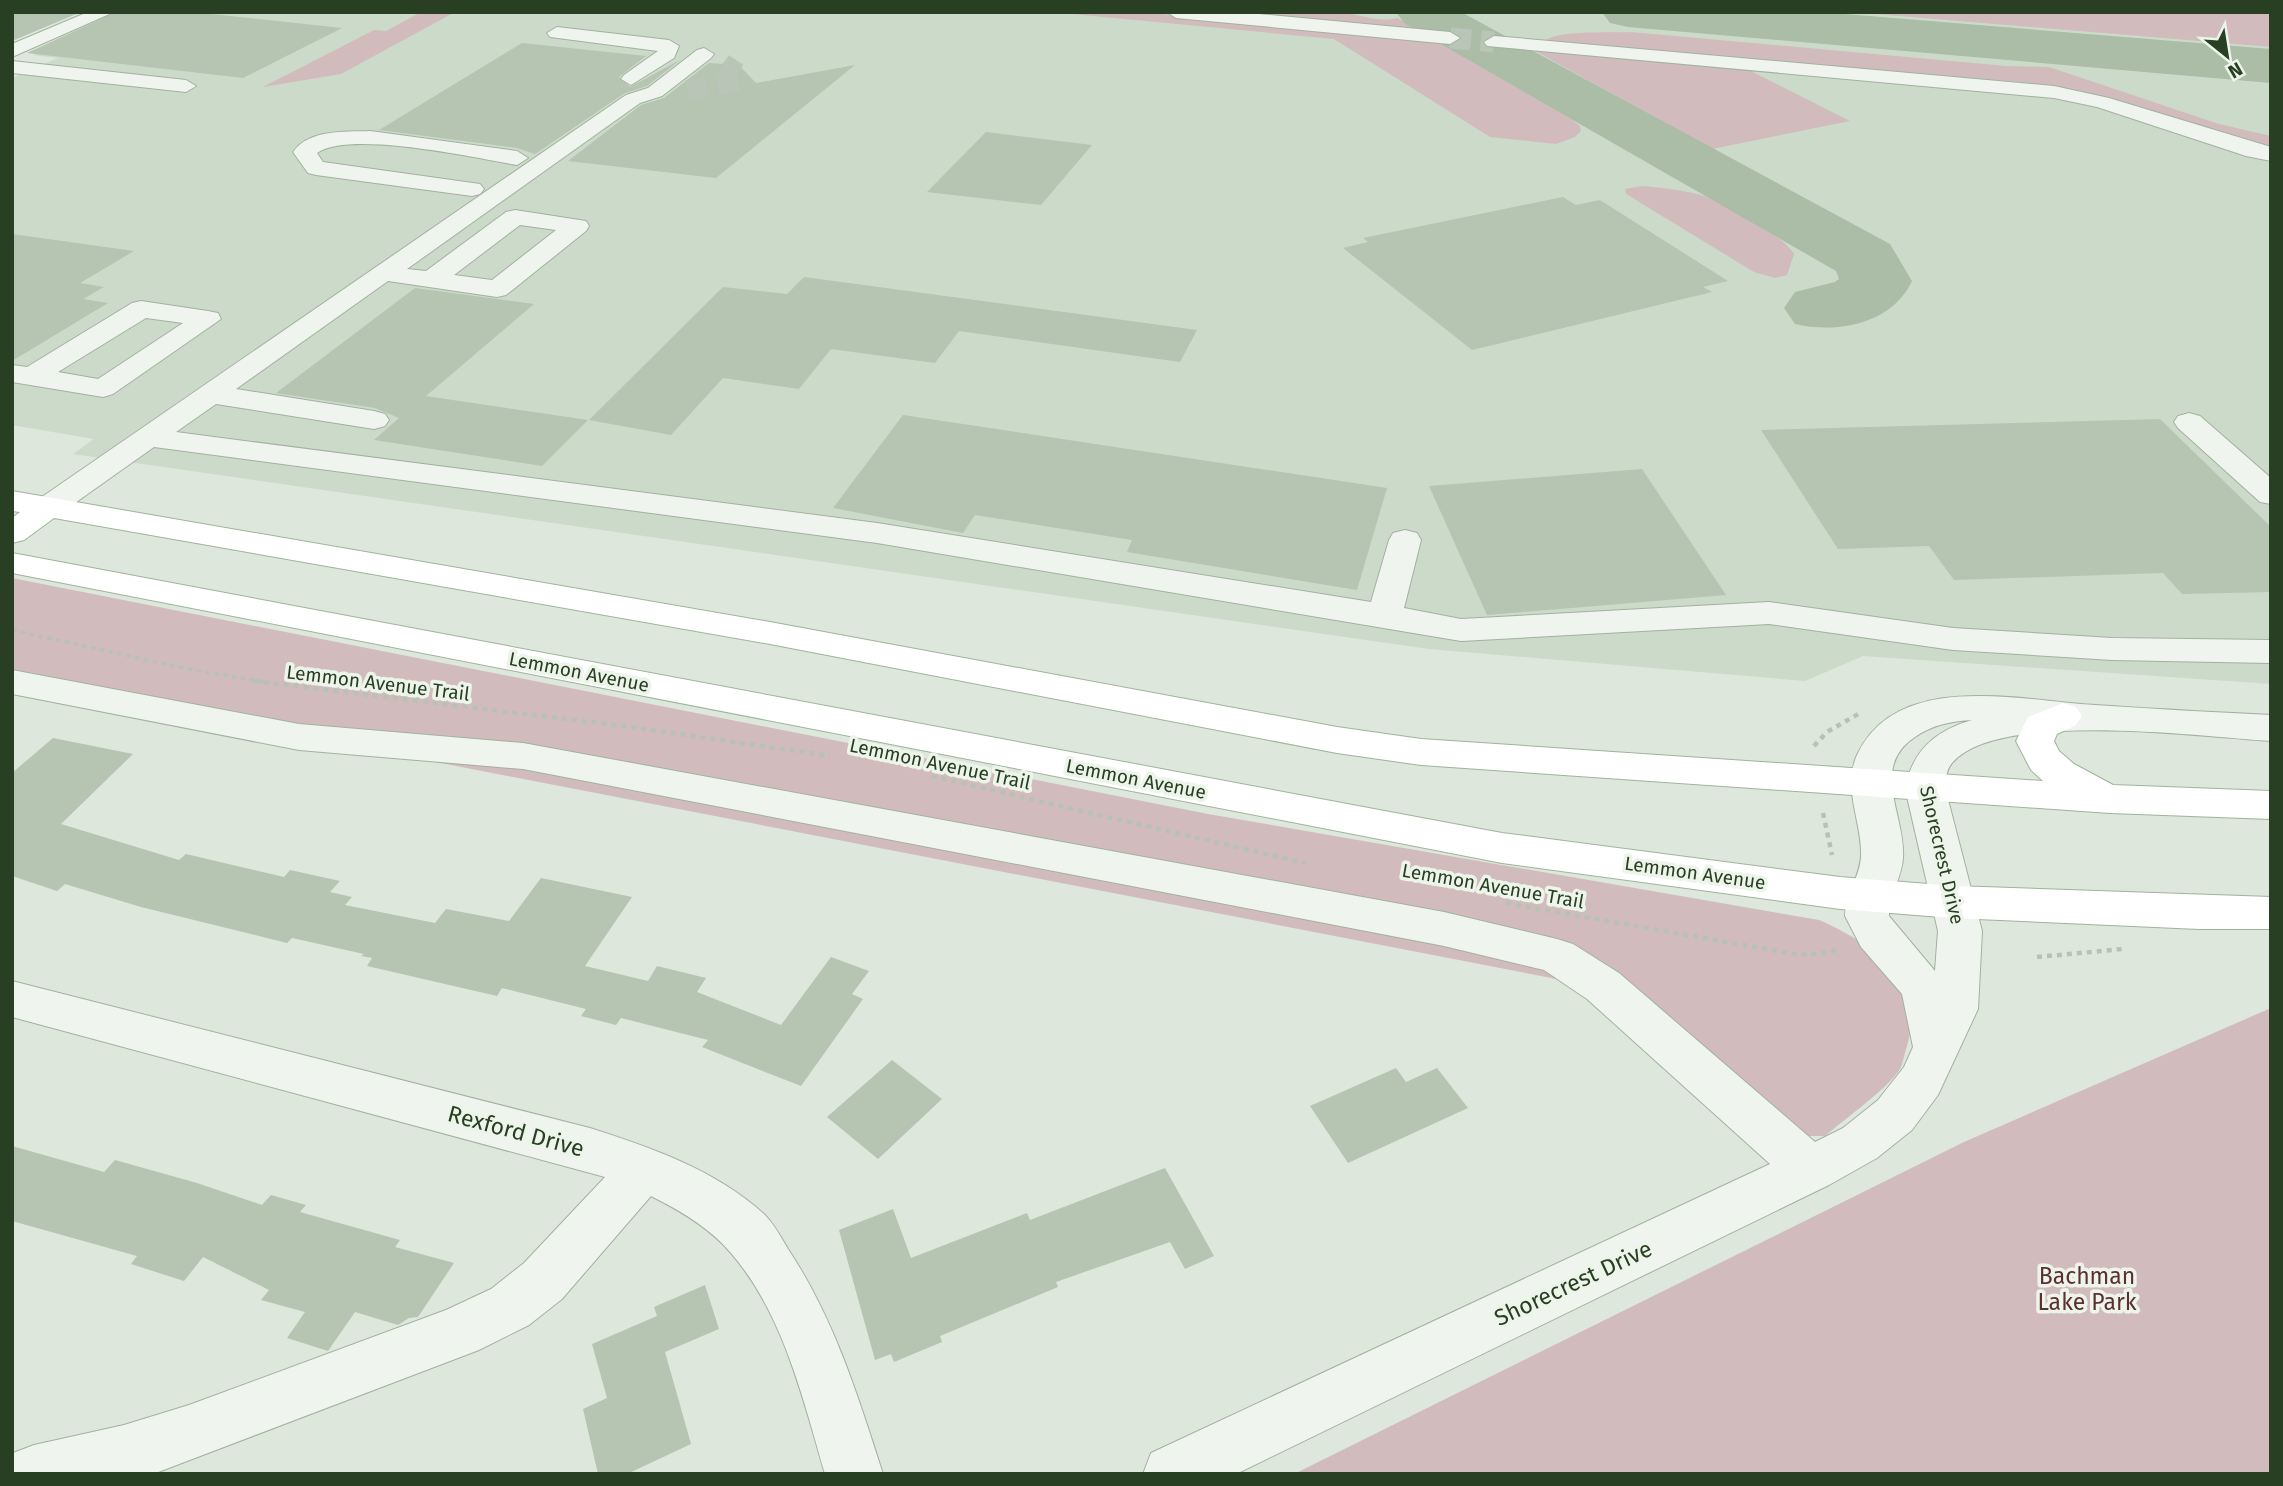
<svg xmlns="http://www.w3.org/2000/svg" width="2283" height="1486" viewBox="0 0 2283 1486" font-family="'Fira Sans',sans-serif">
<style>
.built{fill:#ccdac9}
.green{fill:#d2bbbd}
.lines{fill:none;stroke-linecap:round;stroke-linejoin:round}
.taxiway{fill:#abbca7;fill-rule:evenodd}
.building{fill:#b5c5b2}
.minor-tunnel{stroke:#b9c5b6;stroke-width:21;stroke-dasharray:21 10;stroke-linecap:butt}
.minor-casing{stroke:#a3b1a0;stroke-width:2}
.major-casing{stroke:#9fb499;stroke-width:2}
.path-far1{stroke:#b7c2b5;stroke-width:3.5;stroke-dasharray:4.5 4.5;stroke-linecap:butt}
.path{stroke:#b7c2b5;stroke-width:4.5;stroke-dasharray:5 5;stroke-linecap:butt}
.minor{fill:#eff5ee;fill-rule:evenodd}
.major{fill:#fff;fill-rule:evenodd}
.labels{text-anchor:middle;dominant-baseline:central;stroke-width:7;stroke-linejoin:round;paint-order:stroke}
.street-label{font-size:19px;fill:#283f23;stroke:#edf5ea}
.near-street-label{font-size:23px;fill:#283f23;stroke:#edf5ea}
.near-park-label{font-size:23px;fill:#5c2f30;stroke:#edf5ea}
</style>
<rect width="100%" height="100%" fill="#dde7db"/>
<polygon class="built" points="133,12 2271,12 2271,684 1863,656 1805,681 1429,649 73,454 94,439 12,425 12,78 58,58 33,55"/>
<g class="green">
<polygon points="421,12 455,12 341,74 263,87 374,30 386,31"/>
<polygon points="1051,12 1141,12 1433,39 1571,119 1580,126 1581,131 1575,137 1556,144 1490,137 1334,39"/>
<path d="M1216 12C1257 12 1298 9 1338 12 1360 14 1377 23 1397 18L1419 30Z"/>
<polygon points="1852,12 2271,12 2271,47"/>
<path d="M1631 32 2006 66 2049 67 2219 124 2271 136V149L2080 91 2039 84 1545 41C1556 30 1612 33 1631 32Z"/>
<polygon points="1530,48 1743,67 1850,121 1712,149"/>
<path d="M1642 186C1664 188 1685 190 1707 197 1729 205 1782 235 1794 254L1787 275 1775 278 1754 272 1626 194 1625 189Z"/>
<path d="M12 578 1208 814 1819 920C1872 943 1926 981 1907 1046 1904 1054 1903 1066 1898 1072 1883 1092 1846 1118 1825 1136H1769L1653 1031 1562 980 12 680Z"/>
<polygon points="2271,1008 2271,1474 1294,1474 1964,1142"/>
</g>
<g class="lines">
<g class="taxiway">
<path d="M1396 12H1461L1890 244 1912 281C1892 324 1837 334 1795 324L1784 308 1795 292 1835 282 1839 279 1836 271 1404 23Z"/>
<polygon points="1602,12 1820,12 2271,49 2271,83 1628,27 1610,23"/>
</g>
</g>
<g class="building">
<polygon points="12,12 81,12 12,41"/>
<polygon points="116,12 193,12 342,28 243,78 27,53"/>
<polygon points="522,43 646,56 619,77 630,87 680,60 647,86 625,93 535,154 517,148 379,130"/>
<polygon points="731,57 756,83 855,65 716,178 568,161 641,105 664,98 709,63 722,64"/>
<polygon points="986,132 1092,145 1041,205 927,192"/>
<polygon points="1563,197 1576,205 1600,200 1728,281 1703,287 1712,292 1472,350 1343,248 1368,242 1363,238"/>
<polygon points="12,234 134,251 80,283 104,287 83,299 108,303 12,361"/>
<polygon points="804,277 1197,330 1180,362 959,331 935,363 831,349 799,389 723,378 671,435 589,420 723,287 787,294"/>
<polygon points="415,288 534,304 426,396 588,420 542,466 374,440 399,418 375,408 276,393"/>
<polygon points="903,415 1387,488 1357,590 1127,552 1132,540 975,515 963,533 833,508"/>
<polygon points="2160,419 2271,527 2271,592 2182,594 2163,573 1954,580 1929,546 1838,549 1761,430"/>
<polygon points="1642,469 1726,595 1487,615 1429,486"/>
<polygon points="53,738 133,754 61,824 179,860 186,854 284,877 290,870 340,881 330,892 352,897 345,905 435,923 446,909 509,921 541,878 632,897 585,966 648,981 657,966 706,978 697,992 781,1025 831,957 869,971 852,994 863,999 801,1086 702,1047 708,1040 621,1018 616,1025 581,1016 586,1009 502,988 497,996 367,966 372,958 361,956 364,954 292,938 287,943 141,907 65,884 57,891 12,876 12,773"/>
<polygon points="892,1060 942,1099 878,1159 827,1117"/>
<polygon points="1396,1068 1406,1082 1437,1068 1468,1108 1348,1163 1310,1106"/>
<polygon points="12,1146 104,1172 115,1160 197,1183 262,1205 271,1195 306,1205 300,1212 400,1240 395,1247 454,1263 418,1317 409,1318 398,1325 355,1312 328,1351 287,1338 305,1312 261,1300 269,1290 203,1257 184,1281 131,1264 137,1256 12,1221"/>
<polygon points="1165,1168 1214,1256 1185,1269 1170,1242 1056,1282 1058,1287 940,1336 942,1342 894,1362 891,1354 875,1360 839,1230 893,1209 911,1258 1027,1213 1030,1220"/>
<polygon points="705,1285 719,1329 665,1352 691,1444 627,1474 598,1474 583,1409 607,1398 592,1344 657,1316 654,1307"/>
</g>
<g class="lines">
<g class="minor-tunnel">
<polyline points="1450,38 1494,42"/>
<polyline points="687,91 740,80 740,75 723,64"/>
</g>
<defs>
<g id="minor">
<polygon points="88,12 114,12 12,57 12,44"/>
<polygon points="1167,12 1238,12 1450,32 1460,38 1450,44 1176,18"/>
<polygon points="557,27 669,40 679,46 674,58 631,85 621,79 624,75 658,51 550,37 547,33"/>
<polygon points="1494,36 2054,86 2109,98 2271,147 2271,161 2246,156 2097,107 2054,98 1487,46 1484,42"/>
<path d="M704 48 714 54 711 58 662 96 640 103 407 269 426 271 506 212 515 210 586 221 589 226 586 231 506 295 497 297 388 281 236 389 374 411 385 414 389 420 385 426 374 429 216 404 176 432 877 523 1371 602 1389 540 1393 533 1405 530 1417 533 1421 540 1404 608 1461 619 1769 602 1953 628 2112 638 2271 640V663L2112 660 1953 650 1769 624 1461 641 877 543 154 447 58 515 47 518 36 515 31 508 36 501 626 95 648 88 697 50ZM520 225 556 230 492 280 454 275Z"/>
<polygon points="12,61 186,80 196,86 186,92 12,73"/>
<path d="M370 131 517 151 528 158 517 165C475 158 350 130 317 153L323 162 480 184 484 189 480 194 472 196 316 175 308 173 293 152C309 129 345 132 370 131Z"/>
<path d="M141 301 208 311 218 313 221 319 113 394 103 397 12 382V365L27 367 132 303ZM146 318 183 323 98 379 58 372Z"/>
<polygon points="2189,413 2200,416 2271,478 2271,504 2260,502 2178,428 2174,422 2178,416"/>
<path d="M12 670 299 724 523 743 1444 912 1557 939 1573 944 1619 973 1815 1142 1843 1128 1878 1100 1904 1067 1913 1047 1902 994 1861 947 1845 916C1845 894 1861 876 1861 855 1862 822 1842 788 1857 755 1897 669 2022 701 2095 705 2154 709 2212 712 2271 715V741C2202 737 1998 709 1952 763 1946 770 1946 779 1945 788L1982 931 1978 1009 1938 1095 1912 1130 1877 1158 1829 1185 1236 1474H1143L1151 1453 1770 1164 1587 999 1544 970 1444 946 523 769 299 750 12 694ZM1972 720C1935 731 1913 750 1905 788L1938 931 1935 971 1889 916C1888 896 1902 878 1903 858 1906 816 1869 767 1915 737 1932 725 1951 721 1972 720Z"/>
<path d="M12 981 590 1128C652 1148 714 1169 764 1214 774 1224 781 1237 788 1249 834 1318 858 1396 883 1474H825C803 1399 783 1312 730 1252 710 1228 679 1210 651 1196L562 1299 529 1325 479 1350 153 1474H12L13 1453 34 1445 124 1425 189 1405 446 1310 491 1289 524 1263 605 1177 12 1017Z"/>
</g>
<g id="major">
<polygon points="12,491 770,622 1337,727 1421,739 2043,781 2031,770 2016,741 2028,717 2063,703 2076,707 2082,716 2076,725 2057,734 2054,741 2059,751 2074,764 2113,785 2271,791 2271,819 2110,813 1421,765 1337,753 770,644 54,518 24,540 12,543 12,518 20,512 12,511"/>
<polygon points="12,553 1502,833 1840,877 1954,886 2271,897 2271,929 2199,929 1954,918 1840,909 1502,863 12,573"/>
</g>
</defs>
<use href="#minor" class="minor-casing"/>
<use href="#major" class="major-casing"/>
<polyline class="path-far1" points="12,630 188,669 265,682"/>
<g class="path">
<polyline points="254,681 624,726 830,756"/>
<polyline points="1814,746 1827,732 1860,713"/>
<polyline points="932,776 1305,863"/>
<polyline points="1823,813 1832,855"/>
<polyline points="1506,903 1800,955 1831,952 1838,948"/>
<polyline points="2037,957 2123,949"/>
</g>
<use href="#minor" class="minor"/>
<use href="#major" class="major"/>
</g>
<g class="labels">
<g class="street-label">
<text transform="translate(579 672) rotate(11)">Lemmon Avenue</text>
<text transform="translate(378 683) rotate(7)">Lemmon Avenue Trail</text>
<text transform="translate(940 764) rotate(12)">Lemmon Avenue Trail</text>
<text transform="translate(1136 779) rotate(11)">Lemmon Avenue</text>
<text transform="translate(1942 855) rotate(77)">Shorecrest Drive</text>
<text transform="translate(1695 873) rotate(8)">Lemmon Avenue</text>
<text transform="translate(1493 886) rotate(10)">Lemmon Avenue Trail</text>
</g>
<g class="near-street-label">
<text transform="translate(516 1131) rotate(15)">Rexford Drive</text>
<text transform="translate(1573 1283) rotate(-25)">Shorecrest Drive</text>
</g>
<g class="near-park-label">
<text x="2087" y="1276">Bachman<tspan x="2087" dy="26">Lake Park</tspan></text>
</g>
</g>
<rect width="2283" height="1486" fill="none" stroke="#283f23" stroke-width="28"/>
<g transform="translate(2227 56) rotate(150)" stroke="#edf5ea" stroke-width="5" paint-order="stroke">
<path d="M0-5L12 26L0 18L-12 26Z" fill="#283f23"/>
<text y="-10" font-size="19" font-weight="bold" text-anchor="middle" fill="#283f23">N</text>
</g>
</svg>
